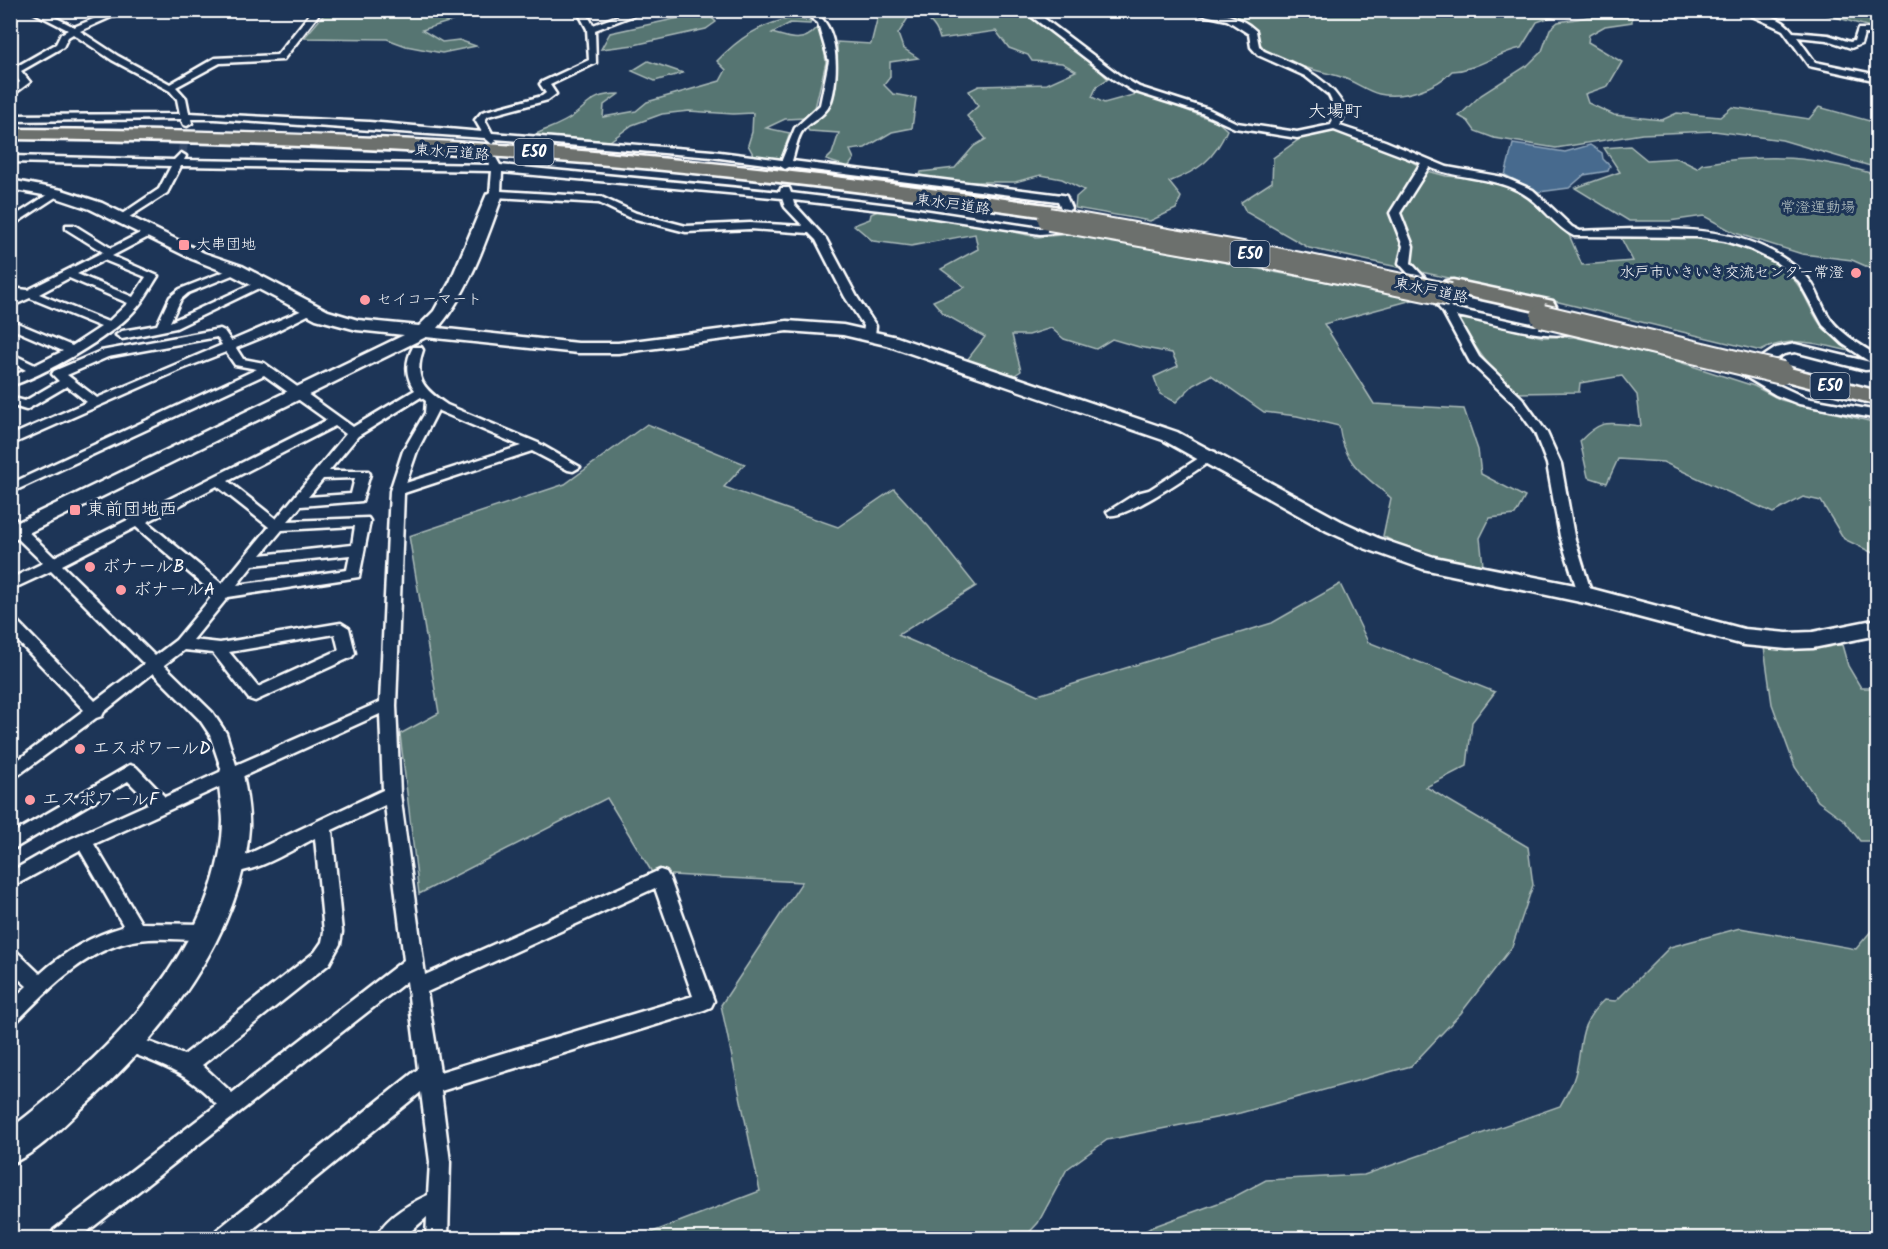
<svg xmlns="http://www.w3.org/2000/svg" width="1888" height="1249" viewBox="0 0 1888 1249" font-family="Kalam,'Klee One',sans-serif">
<style>
.green{fill:#567472;stroke:#aabab8;stroke-width:1.5}
.water{fill:#466b8e;stroke:#90a6bb;stroke-width:1.5}
.lines{fill:none;stroke-linecap:round;stroke-linejoin:round}
.street-tunnel{stroke:#344968;stroke-width:9;stroke-dasharray:9 4.5;stroke-linecap:butt}
.street-casing{stroke:#fff;stroke-width:5}
.secondary-casing{stroke:#fff;stroke-width:5}
.highway-casing{stroke:#fff;stroke-width:5}
.street{fill:#1d3557;fill-rule:evenodd}
.secondary{fill:#1d3557;fill-rule:evenodd}
.highway{fill:#6c706d;fill-rule:evenodd}
.highway-bridge-casing{stroke:#fff;stroke-width:26;stroke-linecap:butt}
.highway-bridge{stroke:#6c706d;stroke-width:22}
.poi-dot{fill:#ff9aa2;stroke:#1d3557;stroke-width:2}
.labels{text-anchor:middle;dominant-baseline:central;stroke-width:6;stroke-linejoin:round;paint-order:stroke}
.far-street-label{font-size:15px;fill:#fff;stroke:#1d3557}
.far-park-label{font-size:15px;fill:#b3c0c0;stroke:#1d3557}
.far-poi-label{font-size:15px;fill:#fff;stroke:#1d3557;text-anchor:start}
.shield{fill:#1d3557;stroke:#bbc2cd;stroke-width:1.5}
.shield-label{font-size:16px;font-weight:bold;fill:#fff}
.far-quarter-label{font-size:18px;fill:#fff;stroke:#1d3557}
.poi-label{font-size:18px;fill:#fff;stroke:#1d3557;text-anchor:start}
</style>
<rect width="100%" height="100%" fill="#1d3557"/>
<filter id="ink" filterUnits="userSpaceOnUse"><feTurbulence type="fractalNoise" baseFrequency=".0167" numOctaves="2"/><feDisplacementMap in="SourceGraphic" scale="12" xChannelSelector="R" yChannelSelector="G"/><feConvolveMatrix kernelMatrix="1 2 1 2 8 2 1 2 1" color-interpolation-filters="sRGB"/></filter>
<g filter="url(#ink)">
<g class="green">
<path d="M1642 10 1569 13 1548 18 1537 22 1521 48C1496 53 1478 70 1452 71 1437 88 1402 99 1379 94 1366 91 1354 81 1341 77 1321 71 1269 62 1260 43 1258 39 1258 34 1257 30L1230 16 1207 11Z"/>
<polygon points="359,11 388,14 397,10 478,11 478,13 422,30 442,42 459,40 476,46 442,53 406,46 387,39 304,38 327,11"/>
<path d="M884 11H906L908 18 898 34 903 48 918 58 890 62V77L884 85 893 94 916 98 912 128 892 132 865 148 850 150 854 159 848 167 826 160 832 154 839 133 809 131 807 128C815 121 827 115 831 105 838 87 838 61 837 42L871 44 879 12Z"/>
<path d="M956 11H1022L1092 63 1108 79 1097 86 1092 97 1104 103 1140 93 1218 122 1227 130C1214 160 1199 170 1169 182L1181 197 1176 209 1150 221 1075 208 1076 197 1084 190 1062 179 1041 175 1015 182H960L920 175 921 172 955 168 974 146 986 139 967 116 978 106 969 91 979 86 1047 84 1076 71 1062 63 1032 61 1028 55 1009 48 996 31 940 39C936 23 925 16 911 11H943L955 13Z"/>
<polygon points="1814,11 1874,11 1877,12 1877,29"/>
<polygon points="697,14 710,16 716,22 706,29 634,45 601,49 610,33"/>
<polygon points="1588,17 1632,17 1632,22 1605,26 1589,35 1588,42 1622,62 1608,86 1585,94 1588,103 1614,115 1662,120 1677,113 1720,117 1732,107 1809,119 1819,107 1877,123 1877,168 1782,140 1714,131 1642,134 1556,148 1494,138 1475,131 1468,121 1459,116 1481,95 1528,65 1542,51 1550,29 1558,22"/>
<path d="M792 18 811 21 810 24 790 23 772 33C789 38 803 44 816 29L821 30 826 62 814 112 806 118 785 119 766 128 790 133 781 159 754 156 748 145 752 132 753 113 733 114 689 111 662 114 632 125 610 141 534 135C546 129 563 124 573 116 591 102 594 94 619 94L604 105 603 117 636 111 647 102 720 81 726 70 717 61C739 38 760 24 792 18Z"/>
<polygon points="648,61 683,73 655,81 632,71"/>
<path d="M1336 130 1381 144 1428 171 1446 176 1485 179 1519 190 1569 235 1582 265 1633 261 1621 238C1679 233 1752 233 1795 281 1807 295 1811 315 1824 329 1832 337 1843 344 1853 352 1822 345 1790 334 1761 351L1542 298 1309 248 1246 212 1241 202 1272 182 1273 158 1301 138Z"/>
<path d="M1630 146 1647 160 1677 158 1697 168 1702 164C1768 153 1813 156 1877 175V271L1852 260 1802 254 1735 233 1704 216 1669 221H1629L1575 188 1620 172 1604 148Z"/>
<path d="M880 210 980 224 1036 237 1074 234 1416 299 1324 324 1374 404 1464 409 1478 450 1481 474 1525 497 1515 515 1490 518 1480 538 1483 565C1448 560 1414 555 1383 536L1391 498C1363 474 1344 464 1339 426L1297 416 1264 412 1211 375 1193 385 1176 402 1160 394 1154 377 1178 366 1172 353 1139 347 1112 339 1096 349 1064 339 1051 328 1029 335H1012L1021 371 1015 375 967 360 985 337 944 314 933 301 965 287 941 269 978 249 975 234 911 246 873 241 854 225 870 219 871 214Z"/>
<path d="M1467 318 1542 337H1574L1664 357 1754 386 1781 400 1877 423V555L1844 539 1821 501 1803 497 1773 513 1663 462 1618 459 1607 483 1588 477 1580 441C1604 416 1610 424 1641 426L1637 395 1622 376 1580 383 1579 392 1517 393C1489 369 1478 352 1459 320Z"/>
<polygon points="647,424 745,464 724,487 838,527 894,489 929,527 976,586 898,635 1038,695 1272,623 1340,584 1368,642 1495,692 1472,722 1467,766 1426,787 1528,847 1533,885 1512,947 1461,1013 1411,1066 1240,1113 1107,1140 1067,1169 1038,1223 1024,1238 637,1238 760,1191 721,1005 802,882 653,874 607,798 419,894 400,734 439,713 409,536 565,484"/>
<polygon points="1842,645 1848,666 1861,688 1877,688 1877,841 1860,841 1844,820 1818,801 1795,767 1772,704 1764,647"/>
<path d="M1877 924V1238H1134L1152 1227 1232 1198 1266 1180 1364 1175 1560 1106C1564 1098 1570 1089 1573 1081 1585 1050 1573 1028 1604 1000L1616 1001 1670 947 1740 928 1856 949Z"/>
</g>
<polygon class="water" points="1513,144 1565,152 1590,145 1602,153 1603,159 1610,166 1608,171 1584,175 1569,188 1539,192 1505,175"/>
<g class="lines">
<g class="street-tunnel">
<polyline points="182,153 187,123"/>
<polyline points="785,166 785,190"/>
</g>
<defs>
<g id="street">
<path d="M29 10H41L74 27 115 10H127L80 31 118 56 170 84 215 58 277 55 313 10H322L283 60 220 63 176 87 186 98 189 113 369 122 482 132 475 120 482 112 542 96 546 93 540 84 542 82 589 60 587 29 577 10H585L593 25 634 10H647L595 30 596 63 550 85 556 94 548 100 488 116 485 120 492 133 712 151 782 160 795 128 820 105 829 61 818 23 801 10C841 10 840 77 830 104 825 116 811 121 803 130 797 137 795 152 792 161L1062 195 1066 196 1071 208 1061 226 1070 229 1065 232 1040 234 897 212 793 200 794 204 826 239 857 297 876 326 875 335 869 339 863 335 864 326 845 297 816 240 809 233 750 229 686 232 628 217 599 203 495 197 490 194 492 171 181 166 167 193 123 221 118 218 119 216 159 189 171 166 10 162V156L174 160 181 153 186 156 184 160 490 165 488 160 493 157 496 158 500 165 780 192 781 188H789L791 193 897 206 1040 228 1050 227 1061 208 1058 201 789 167 785 169 780 166 712 157 495 139 497 141 492 144 485 138 215 119H191L192 123 187 126 184 125 181 119 10 121V115L180 114 177 99 170 91 112 60 73 34 68 37 63 47 21 71 30 82 10 97V89L20 82 13 73 14 68 56 44 61 34 68 30ZM502 172 782 198 785 207 803 226 750 223 686 226 636 213 601 197 501 191Z"/>
<path d="M1023 10H1033L1119 75 1139 87 1208 109 1237 123 1297 132 1331 125 1336 110 1329 95 1305 76 1258 55 1251 47 1249 34 1227 20 1182 10C1207 10 1237 12 1256 31L1259 46 1264 51C1298 66 1328 75 1346 110L1340 126 1385 141 1447 167 1503 177 1533 190 1572 227 1580 231C1656 229 1746 218 1806 276 1816 286 1819 300 1826 312 1837 332 1859 344 1878 356V369L1865 370 1795 352 1784 354 1768 364 1767 373 1761 377 1806 398 1878 411V419L1799 404 1776 395 1736 371 1742 367 1755 373 1758 360 1776 348 1795 344 1870 362 1843 344 1823 325 1799 281 1776 262 1750 249 1725 241 1697 237 1574 236C1554 226 1543 205 1524 194 1495 176 1460 180 1429 167L1400 213 1413 246 1411 263 1452 308 1534 326H1570L1576 330C1559 345 1480 319 1456 316L1479 357 1522 398 1547 433 1561 464 1574 536 1592 595 1590 599H1580L1560 536 1547 464 1535 433 1514 404 1470 362 1443 312 1399 263 1403 246 1390 213 1421 163 1334 130 1297 138 1235 128 1202 113 1133 91 1113 79Z"/>
<path d="M1739 10C1757 10 1782 16 1793 32L1828 35 1850 42 1854 41 1858 29H1878V35L1864 34 1861 44 1851 48 1827 40 1797 37 1815 62 1878 75V81L1809 66 1783 30Z"/>
<polygon points="53,191 62,193 10,227 10,219"/>
<path d="M66 225H74L111 248 146 230H154V234L112 256 158 276C150 288 144 301 134 311 111 337 43 376 10 386V377L26 370 10 361V353L35 365 63 351 10 328V320L72 346 101 327 30 298 10 307V299L18 296 10 294V288L28 290 103 252 66 229ZM104 260 146 277 133 297 77 274ZM69 278 128 303 108 322 39 294Z"/>
<polygon points="236,267 240,268 240,272 188,293 181,299 170,322 259,281 267,281 269,283 176,328 122,339 116,335 122,331 157,325 170,297 180,289"/>
<path d="M312 306 318 309 316 311 268 335 236 348 243 359 264 363 353 427 415 390C405 376 405 362 413 347H421L423 350C413 379 424 389 447 405L538 443 580 467 573 471 568 470 532 451 404 493 396 706 400 794 425 975 660 870 666 872 669 877 714 1001 711 1007 704 1010 441 1091 450 1162 448 1238H426L427 1217 403 1238H376C384 1218 409 1204 428 1195L430 1162 421 1092 242 1238H214L217 1230 418 1069 407 981 79 1238H51L54 1230 217 1105C191 1074 157 1063 121 1049L118 1043 121 1037 128 1034 184 1055 315 952 322 942 324 932 315 838C294 849 246 879 223 871L220 866 223 861 242 857 383 790 380 714 94 844 141 923 204 924 211 926 213 932 211 938 204 940C182 940 160 937 139 940 88 947 51 987 17 1021L10 1024V1002L27 986 10 971V950L17 952 40 974C64 952 91 936 122 927L123 925 80 850 10 888V872L59 844 150 803 128 781 10 851V835L130 765 136 767 165 797 222 771 210 735 200 720 153 673 104 712 102 716 96 718 10 781V766L84 710 10 633V618L15 619 95 701 144 664 51 571 10 590V579L43 563 10 531V518L15 519 54 557 327 420 264 375 10 493V484L257 369 235 365 226 352 182 369 10 445V436L87 402 67 386 26 410 10 405V397L25 401 59 381 52 374 54 371 101 351 220 329 224 331 231 341ZM217 337 222 345 97 398 67 375 108 357ZM421 397 426 401 425 413 403 451 390 491 380 702 236 765 226 733 212 712 164 665 184 650 213 653 249 699 255 701 352 657 355 653 349 628 341 623 220 643 193 640 228 597 359 577 370 521 368 518 288 521 301 506 362 501 370 474 368 471H329L358 436ZM438 410 439 411 521 446 406 483 417 451ZM335 426 346 434 276 519 228 481ZM355 478 351 494 308 497 323 479ZM217 486 269 527 222 584 147 522ZM355 526 352 545 261 555 282 530ZM136 527 214 594 176 640 155 656 62 565ZM350 555 347 570 237 585 253 565ZM335 634 339 650 258 687 229 652ZM385 805 404 960 232 1093 202 1065 329 964 340 944 342 932 332 830ZM655 888 693 996 440 1072 427 992Z"/>
<path d="M1210 451 1215 452 1217 455 1215 458C1198 469 1125 520 1109 515L1107 512 1137 493 1149 490Z"/>
</g>
<g id="secondary">
<path d="M10 180 62 190 102 203 204 253 242 266 328 311 358 320 419 326 434 311 450 282 487 194 495 189 503 194C486 240 470 291 438 328L578 343H618L787 321 843 325 897 337 1177 432 1341 521 1378 538 1434 557 1585 587 1744 629 1787 633 1813 632 1878 619V635L1813 648 1787 649 1744 645 1585 603 1423 569 1364 548 1327 531 1163 440 886 345 843 335 787 331 618 353H578L426 337 10 542V526L404 335 357 330 316 319 230 274 192 259 90 209 54 197 10 189Z"/>
<path d="M231 764 240 767 243 774C246 792 250 810 249 828 243 935 158 1041 82 1108 61 1128 37 1153 10 1164V1129C92 1066 179 986 212 884 218 865 223 841 223 821 223 804 215 782 222 767Z"/>
</g>
<g id="highway">
<path d="M10 129C184 130 358 135 531 147 706 160 880 181 1054 206L1061 208 1064 212 1061 216 1054 218C880 193 706 171 531 159 358 146 184 141 10 139Z"/>
<polygon points="1453,280 1553,301 1556,306 1553,311 1545,313 1445,291 1442,286 1445,281"/>
<polygon points="1782,366 1878,391 1878,405 1774,378 1770,373 1774,368"/>
</g>
</defs>
<use href="#street" class="street-casing"/>
<use href="#secondary" class="secondary-casing"/>
<use href="#highway" class="highway-casing"/>
<use href="#street" class="street"/>
<use href="#secondary" class="secondary"/>
<use href="#highway" class="highway"/>
<defs>
<g id="highway-bridge">
<polyline points="1049,219 1271,258 1450,295"/>
<polyline points="1542,316 1782,373"/>
</g>
</defs>
<use href="#highway-bridge" class="highway-bridge-casing"/>
<use href="#highway-bridge" class="highway-bridge"/>
</g>
</g>
<g class="poi-dot">
<rect x="178" y="239" width="12" height="12" rx="3"/>
<circle cx="1856" cy="273" r="6"/>
<circle cx="365" cy="300" r="6"/>
<rect x="69" y="504" width="12" height="12" rx="3"/>
<circle cx="90" cy="567" r="6"/>
<circle cx="121" cy="590" r="6"/>
<circle cx="80" cy="749" r="6"/>
<circle cx="30" cy="800" r="6"/>
</g>
<g class="labels">
<g class="far-street-label">
<text transform="translate(452 153) rotate(4)">東水戸道路</text>
<text transform="translate(953 205) rotate(8)">東水戸道路</text>
<text transform="translate(1431 291) rotate(12)">東水戸道路</text>
</g>
<g class="far-park-label">
<text x="1818" y="208">常澄運動場</text>
</g>
<g class="far-poi-label">
<text x="196" y="245">大串団地</text>
<text x="1844" y="273" text-anchor="end">水戸市いきいき交流センター常澄</text>
<text x="377" y="300">セイコーマート</text>
</g>
<g class="shield">
<rect x="514.5" y="139" width="39" height="26" rx="4.5"/>
<rect x="1230.5" y="241" width="39" height="26" rx="4.5"/>
<rect x="1810.5" y="373" width="39" height="26" rx="4.5"/>
</g>
<g class="shield-label">
<text x="534" y="152">E50</text>
<text x="1250" y="254">E50</text>
<text x="1830" y="386">E50</text>
</g>
<g class="far-quarter-label">
<text x="1335" y="112">大場町</text>
</g>
<g class="poi-label">
<text x="87" y="510">東前団地西</text>
<text x="102" y="567">ボナールB</text>
<text x="133" y="590">ボナールA</text>
<text x="92" y="749">エスポワールD</text>
<text x="42" y="800">エスポワールF</text>
</g>
</g>
<rect width="1888" height="1249" fill="none" stroke="#1d3557" stroke-width="36"/>
<rect x="18" y="18" width="1852" height="1213" fill="none" stroke="#fff" stroke-width="2" filter="url(#ink)"/>
</svg>
